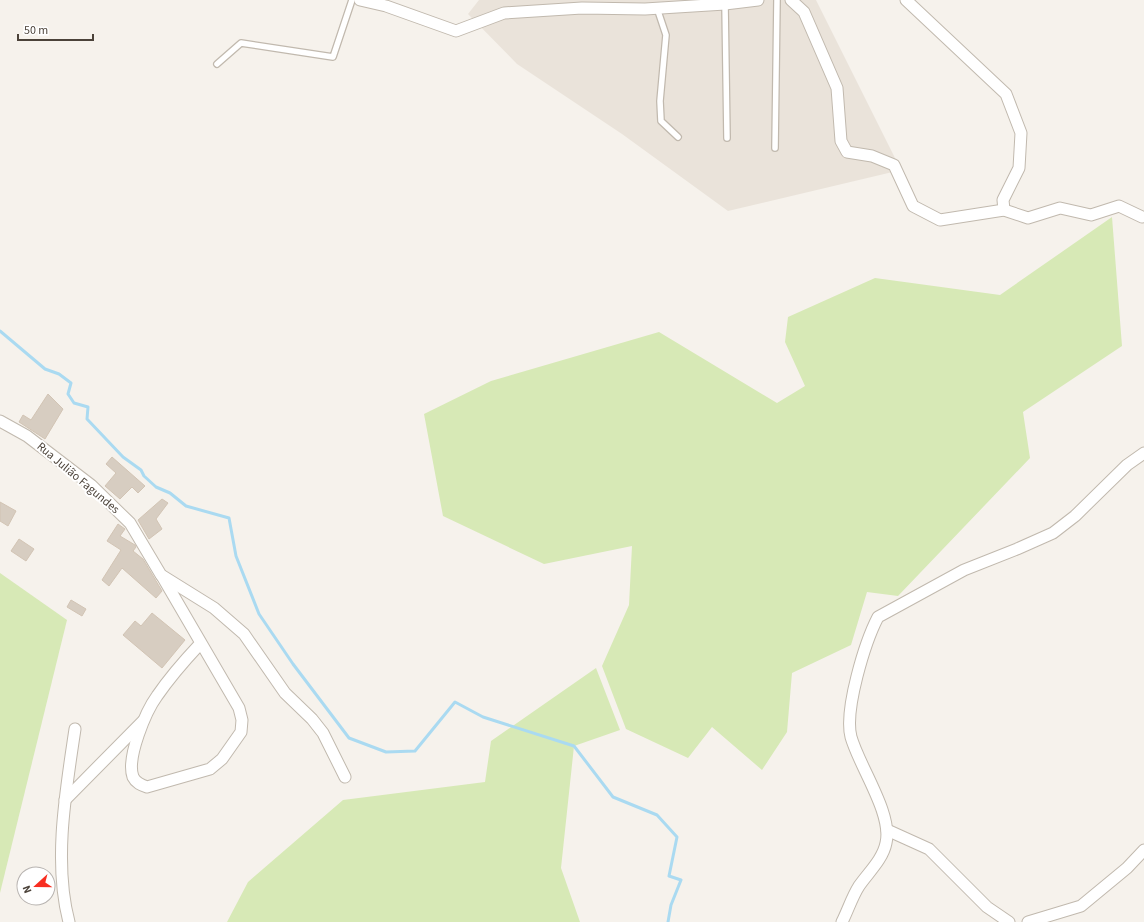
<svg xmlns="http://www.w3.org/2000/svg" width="1144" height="922" viewBox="0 0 1144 922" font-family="'Source Sans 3',sans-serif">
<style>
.residential{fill:#eae3da}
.green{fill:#d7e9b6}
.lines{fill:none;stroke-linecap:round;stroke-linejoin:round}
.stream{stroke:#aadaf1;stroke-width:3}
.building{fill:#d7cdc1;stroke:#d2c4b4}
.lane-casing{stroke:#c1b9ae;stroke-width:8}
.street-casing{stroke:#c1b9ae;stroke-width:13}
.lane{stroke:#fff;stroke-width:5.5}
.street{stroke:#fff;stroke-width:11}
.labels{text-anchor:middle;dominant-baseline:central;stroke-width:4;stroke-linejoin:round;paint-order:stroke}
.street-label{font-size:12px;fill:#4b4239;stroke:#fff}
</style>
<rect width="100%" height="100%" fill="#f6f2ec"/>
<polygon class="residential" points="479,0 816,0 901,170 728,211 622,134 517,64 468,14"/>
<g class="green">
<polygon points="1112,217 1122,346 1023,412 1030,458 898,596 867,592 851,645 792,673 787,732 762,770 712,727 688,758 626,729 602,666 629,605 632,546 544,564 443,516 424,414 491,381 659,332 777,403 805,386 785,342 788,317 875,278 1000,295"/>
<polygon points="0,573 67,620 0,893"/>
<polygon points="596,668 620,730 574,746 561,868 580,922 227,922 248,882 343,800 485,782 491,741"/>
</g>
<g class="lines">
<polyline class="stream" points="0,331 45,369 59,374 71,383 68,394 74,403 88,407 87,419 123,457 141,470 144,476 156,487 170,493 186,506 229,518 236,556 259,614 293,664 349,738 386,752 415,751 455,702 483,717 574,746 613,797 657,815 677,837 669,876 681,880 671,905 668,922"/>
</g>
<g class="building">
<polygon points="48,394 63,409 45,439 19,422 23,415 31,420"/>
<polygon points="112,457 145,486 138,493 132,487 120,499 105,486 116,473 106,464"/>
<polygon points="162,499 168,503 156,519 162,529 149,539 138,520"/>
<polygon points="0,502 16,511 8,526 0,521"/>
<polygon points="118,524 125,529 120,536 135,545 136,547 133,551 143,559 162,591 156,598 122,568 109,586 102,580 121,550 107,541"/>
<polygon points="19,539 34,549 26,561 11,551"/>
<polygon points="71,600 86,609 82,616 67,607"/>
<polygon points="152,613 185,640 162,668 123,635 135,621 141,626"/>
</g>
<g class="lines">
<defs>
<g id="lane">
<polyline points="725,4 727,138"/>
<polyline points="657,8 666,35 660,101 661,121 678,137"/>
<polyline points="217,64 241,43 333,57 352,0"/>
<polyline points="775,148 777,0"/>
</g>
<g id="street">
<polyline points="360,0 386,6 456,31 504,13 582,8 645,9 725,4 758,0"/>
<polyline points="791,0 804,12 837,88 841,141 847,152 872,156 894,165 913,206 940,220 1004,210 1028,218 1060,208 1091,215 1119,206 1142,217"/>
<polyline points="906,0 1006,94 1021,133 1019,168 1003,200 1004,210"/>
<polyline points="0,421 27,436 91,485 130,523 161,575 214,608 244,634 285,693 312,719 323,733 345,777"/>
<path d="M162 576 239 708 242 720 241 732 222 759 210 769 147 787C141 785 136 783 133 777 126 758 146 711 157 696 170 677 185 660 200 644"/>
<polyline points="65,800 143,721"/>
<polyline points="887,830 929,849 987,907 1009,922"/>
<path d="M69 922C53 862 66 790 75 729"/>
<path d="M842 922C848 910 852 897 859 886 868 873 883 859 886 843 893 814 859 766 851 737 844 710 865 642 878 617L964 570 1017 549 1053 533 1075 516 1127 465 1144 453"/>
<polyline points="1028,922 1081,906 1127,868 1144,850"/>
</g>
</defs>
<use href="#lane" class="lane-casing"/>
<use href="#street" class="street-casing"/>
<use href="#lane" class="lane"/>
<use href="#street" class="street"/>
</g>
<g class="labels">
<g class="street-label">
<text transform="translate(78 478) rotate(40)">Rua Julião Fagundes</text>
</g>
</g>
<g transform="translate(36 886) rotate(249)"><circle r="19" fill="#ffffff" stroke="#b7b3b0"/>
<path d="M0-3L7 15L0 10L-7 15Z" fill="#f82e21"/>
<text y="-6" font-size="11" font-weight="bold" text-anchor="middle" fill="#4b4239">N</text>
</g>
<path d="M18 34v6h75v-6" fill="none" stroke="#4b4239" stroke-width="2"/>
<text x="24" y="34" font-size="12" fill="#4b4239" stroke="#ffffff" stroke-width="3" paint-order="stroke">50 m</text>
</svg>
